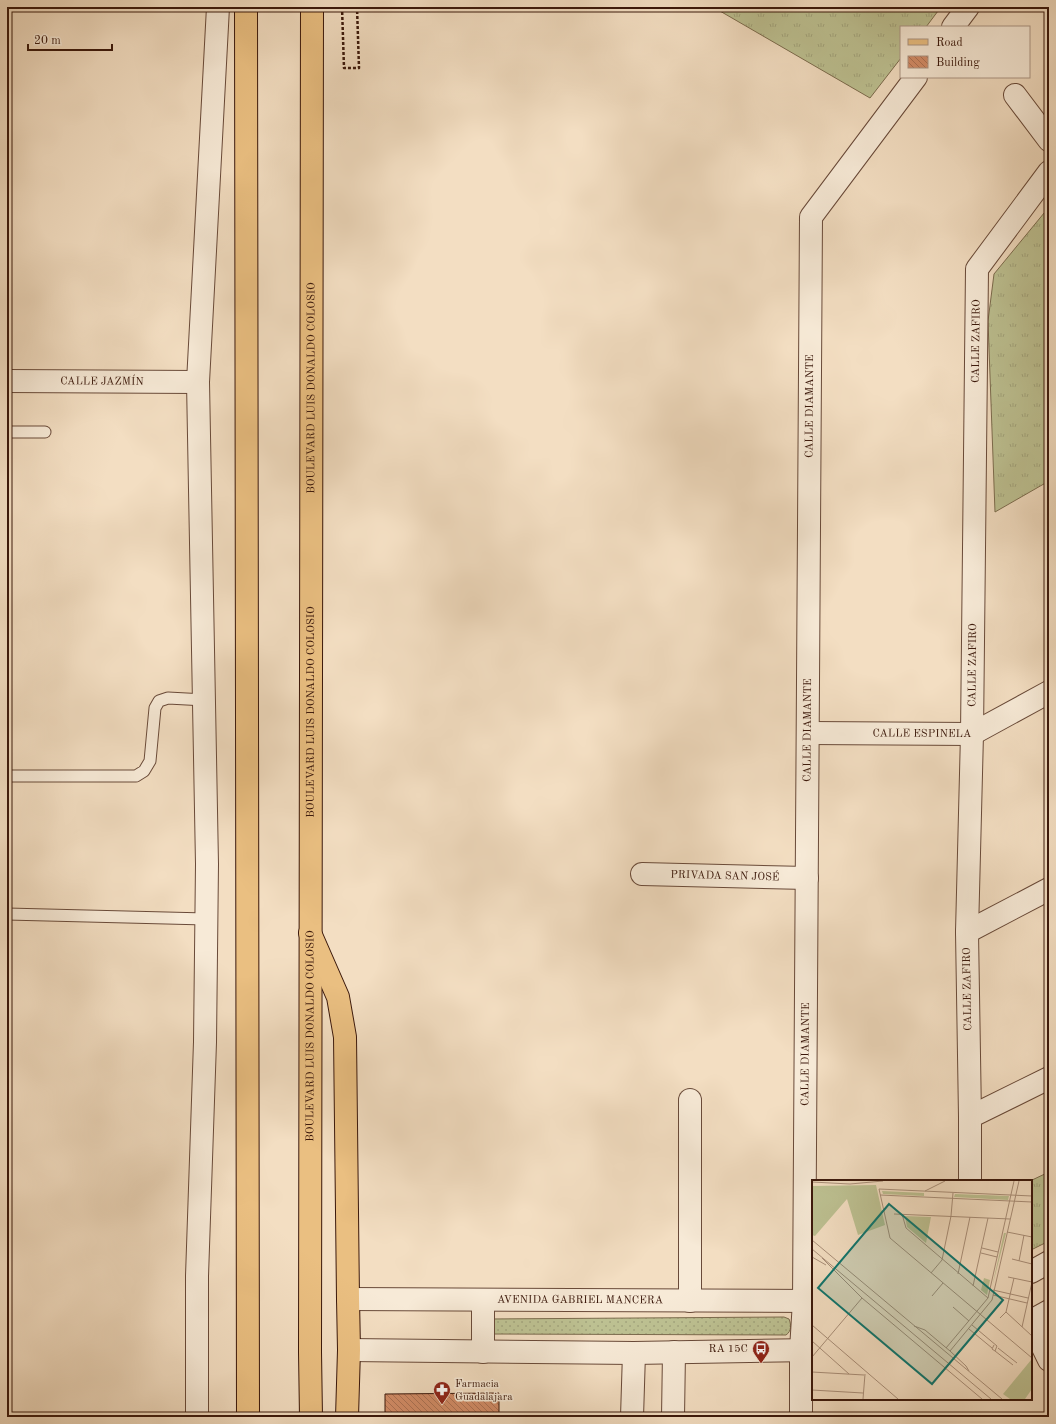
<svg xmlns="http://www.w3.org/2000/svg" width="1056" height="1424" viewBox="0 0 1056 1424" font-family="'Old Standard TT',serif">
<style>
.grass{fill:url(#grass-tufts);stroke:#7c6c4e}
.garden{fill:url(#garden-dots);stroke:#7c6c4e}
.building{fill:url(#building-back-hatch);stroke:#3b180b}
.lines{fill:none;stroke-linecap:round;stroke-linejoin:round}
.service-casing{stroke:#694a39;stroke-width:13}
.minor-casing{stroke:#694a39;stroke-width:24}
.tertiary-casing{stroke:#694a39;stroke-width:24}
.primary-casing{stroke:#3b180b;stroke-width:24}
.trunk-casing{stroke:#3b180b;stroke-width:24}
.path{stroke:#3b180b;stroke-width:2.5;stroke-dasharray:3 2;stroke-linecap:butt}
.service{stroke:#f7ead7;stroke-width:11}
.minor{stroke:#f7ead7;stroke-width:22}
.tertiary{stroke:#f7ead7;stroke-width:22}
.primary{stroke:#eabf81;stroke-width:22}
.trunk{stroke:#eabf81;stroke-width:22}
.labels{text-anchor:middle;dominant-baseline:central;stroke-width:3;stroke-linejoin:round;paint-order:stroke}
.street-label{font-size:11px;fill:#3b180b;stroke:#f7ead7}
.poi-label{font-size:11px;fill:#3b180b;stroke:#f7ead7;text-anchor:end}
.inset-road{fill:none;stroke:#a98f79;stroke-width:1}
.view{fill:#0f766e;fill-opacity:0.15;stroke:#0f766e;stroke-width:2}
.inset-edge{fill:none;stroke:#3b180b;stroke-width:2}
</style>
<defs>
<pattern id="grass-tufts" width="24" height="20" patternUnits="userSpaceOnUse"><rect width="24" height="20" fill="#bdc192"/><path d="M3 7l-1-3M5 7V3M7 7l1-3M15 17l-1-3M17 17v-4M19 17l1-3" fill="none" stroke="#a3a57d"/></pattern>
<pattern id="garden-dots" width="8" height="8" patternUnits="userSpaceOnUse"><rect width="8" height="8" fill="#bdc192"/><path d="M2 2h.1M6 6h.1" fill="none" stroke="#a3a57d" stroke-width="1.8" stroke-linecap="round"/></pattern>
<pattern id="building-back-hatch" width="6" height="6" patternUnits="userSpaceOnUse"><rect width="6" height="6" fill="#d38d68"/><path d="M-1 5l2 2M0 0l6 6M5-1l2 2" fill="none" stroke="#ac7254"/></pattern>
</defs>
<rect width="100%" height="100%" fill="#f3dec2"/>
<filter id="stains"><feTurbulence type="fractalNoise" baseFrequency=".005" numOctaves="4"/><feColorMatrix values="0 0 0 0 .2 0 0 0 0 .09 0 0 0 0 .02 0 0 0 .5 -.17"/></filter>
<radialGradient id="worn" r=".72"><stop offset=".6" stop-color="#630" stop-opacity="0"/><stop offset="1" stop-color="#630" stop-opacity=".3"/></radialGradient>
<g class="grass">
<polygon points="713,7 941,7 926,27 901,27 901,58 870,98"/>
<polygon points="1049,207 1049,481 995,512 988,321 994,274"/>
<polygon points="1049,1172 1049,1241 1031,1250 1031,1181 1030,1181"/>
</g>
<path class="garden" d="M784 1317 789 1319C791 1324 792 1331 786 1335L488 1334V1319Z"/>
<polygon class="building" points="499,1393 499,1417 385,1417 385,1394"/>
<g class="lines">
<defs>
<g id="service">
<polyline points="7,432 45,432"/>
<polyline points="7,776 136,776 144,771 150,761 155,708 159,701 168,698 205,700"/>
<polyline points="7,914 206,919"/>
</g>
<g id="minor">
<polyline points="953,27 968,7"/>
<polyline points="1015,95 1049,140"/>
<path id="s1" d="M7 381 198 382"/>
<path id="s2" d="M809 733 972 734 1049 692"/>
<path id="s3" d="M642 874 807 878"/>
<polyline points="967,932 1049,889"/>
<polyline points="970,1117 1049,1078"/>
<path id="s4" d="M970 1181V1117L967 932 972 734 977 269 1049 172"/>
<polyline points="690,1301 690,1100"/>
<polyline points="1031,1323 1049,1360"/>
<polyline points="197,1417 197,1276 205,1042 207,864 198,382 218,7"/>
<polyline points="632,1417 634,1353"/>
<polyline points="673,1417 674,1352"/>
<path id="s5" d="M801 1417V1350L804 1301 811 217 916 77"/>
</g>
<g id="tertiary">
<polyline points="1031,1272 1049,1262"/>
<path id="s6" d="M348 1299 813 1301"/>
<polyline points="1031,1321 1049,1311"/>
<polyline points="349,1350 634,1353 813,1350"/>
<polyline points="483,1352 483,1301"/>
</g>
<g id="primary">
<polyline points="246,7 248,1417"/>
<path id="s7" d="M311 1417 310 1352 312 7"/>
</g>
<polyline id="trunk" points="310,933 338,997 345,1037 348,1299 349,1350 347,1417"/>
</defs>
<use href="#service" class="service-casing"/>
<use href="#minor" class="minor-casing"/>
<use href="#tertiary" class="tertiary-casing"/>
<use href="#primary" class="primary-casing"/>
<use href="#trunk" class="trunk-casing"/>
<polyline class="path" points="342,7 344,68 359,68 357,7"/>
<use href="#service" class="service"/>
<use href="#minor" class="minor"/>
<use href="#tertiary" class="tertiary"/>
<use href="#primary" class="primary"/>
<use href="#trunk" class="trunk"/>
</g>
<defs>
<symbol id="bus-pin" viewBox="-11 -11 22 30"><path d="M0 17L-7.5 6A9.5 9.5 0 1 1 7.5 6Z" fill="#8f2418" stroke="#f7ead7"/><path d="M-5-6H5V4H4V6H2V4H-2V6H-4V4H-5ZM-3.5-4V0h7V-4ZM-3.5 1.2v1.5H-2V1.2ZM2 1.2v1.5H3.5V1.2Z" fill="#fff"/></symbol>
<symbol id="pharmacy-pin" viewBox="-11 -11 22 30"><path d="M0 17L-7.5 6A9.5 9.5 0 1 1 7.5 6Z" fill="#8f2418" stroke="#f7ead7"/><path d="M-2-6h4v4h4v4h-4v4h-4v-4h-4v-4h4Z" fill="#fff"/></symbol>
</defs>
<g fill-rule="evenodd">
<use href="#bus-pin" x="751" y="1339" width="20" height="27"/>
<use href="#pharmacy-pin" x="432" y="1380" width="20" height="27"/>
</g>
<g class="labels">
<g class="street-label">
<text stroke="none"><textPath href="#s4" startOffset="840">CALLE ZAFIRO</textPath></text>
<text stroke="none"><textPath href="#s1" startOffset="95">CALLE JAZMÍN</textPath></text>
<text stroke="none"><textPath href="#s7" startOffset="1029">BOULEVARD LUIS DONALDO COLOSIO</textPath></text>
<text stroke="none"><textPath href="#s5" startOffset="1011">CALLE DIAMANTE</textPath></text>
<text stroke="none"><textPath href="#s4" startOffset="516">CALLE ZAFIRO</textPath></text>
<text stroke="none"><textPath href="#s7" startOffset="705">BOULEVARD LUIS DONALDO COLOSIO</textPath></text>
<text stroke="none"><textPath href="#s5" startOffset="687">CALLE DIAMANTE</textPath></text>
<text stroke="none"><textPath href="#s2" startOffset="113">CALLE ESPINELA</textPath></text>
<text stroke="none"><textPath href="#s3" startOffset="83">PRIVADA SAN JOSÉ</textPath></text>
<text transform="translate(968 989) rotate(-91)">CALLE ZAFIRO</text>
<text stroke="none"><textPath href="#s7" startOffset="381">BOULEVARD LUIS DONALDO COLOSIO</textPath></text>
<text stroke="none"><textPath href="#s5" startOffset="363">CALLE DIAMANTE</textPath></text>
<text stroke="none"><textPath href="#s6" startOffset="232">AVENIDA GABRIEL MANCERA</textPath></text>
</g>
<g class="poi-label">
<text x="748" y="1349">RA 15C</text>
<text x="455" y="1384" text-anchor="start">Farmacia<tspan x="455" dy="13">Guadalajara</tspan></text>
</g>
</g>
<g transform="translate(812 1180)">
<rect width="220" height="220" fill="#f3dec2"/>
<path d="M64 5 73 45 46 55 35 19 3 56 0 55V6ZM93 36 119 37 114 63 95 47ZM172 98 178 100 175 115 169 110ZM219 180 220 209 213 219H198L191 214Z" fill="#bdc192"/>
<path d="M70 11 112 13V16L71 14ZM143 14 197 16 196 20 142 17ZM192 53H194L180 107Z" fill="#bdc192"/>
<path class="inset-road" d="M0 2 38 4 71 1M113 11 133 1M68 15 220 22M220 16 67 9 78 58 220 178M82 34 198 39M90 34 94 48 176 118M195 52 220 57M0 60 190 219M170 68 186 72M0 69 179 219M169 73 185 77M0 77 14 85M10 78 50 118 170 219M200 79 220 84M207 81 212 55M119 93 130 80 139 36 141 13M146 94 158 37M196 97 220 102M161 106 176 38M181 110 216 118M181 115 215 123M120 116 131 103M141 127 157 141M194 132 220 156M188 138 194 132 202 98M0 145 86 219M160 145 185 166 183 171 180 169 182 165M102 146 113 150 138 171 154 186 157 191M210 147 220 102M157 149 180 168M0 161 37 194M134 168 176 118 202 1M186 168 205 183M138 171 180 120 207 1M183 171 201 185M0 177 50 118M0 192 52 195M0 210 51 213M51 219 53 194"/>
<path class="view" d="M77 24 191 120 120 204 6 108Z"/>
<rect width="220" height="220" class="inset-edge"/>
</g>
<rect width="1056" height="1424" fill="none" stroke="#f3dec2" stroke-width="24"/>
<rect x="8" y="8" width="1040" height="1408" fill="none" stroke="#3b180b" stroke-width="2"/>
<rect x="12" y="12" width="1032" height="1400" fill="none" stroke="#3b180b"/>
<rect x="900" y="26" width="130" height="52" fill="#f7ead7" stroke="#ac9685"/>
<rect x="908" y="39" width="20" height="6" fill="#eabf81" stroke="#ac9685"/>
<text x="936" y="46" font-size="12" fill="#3b180b">Road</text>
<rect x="908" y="56" width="20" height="12" fill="url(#building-back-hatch)" stroke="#ac9685"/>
<text x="936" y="66" font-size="12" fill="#3b180b">Building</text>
<path d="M28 44v6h84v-6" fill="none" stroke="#3b180b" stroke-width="2"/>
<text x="34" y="44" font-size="12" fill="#3b180b" stroke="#f7ead7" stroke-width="3" paint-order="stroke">20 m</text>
<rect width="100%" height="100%" filter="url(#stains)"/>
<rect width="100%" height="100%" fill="url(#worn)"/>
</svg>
